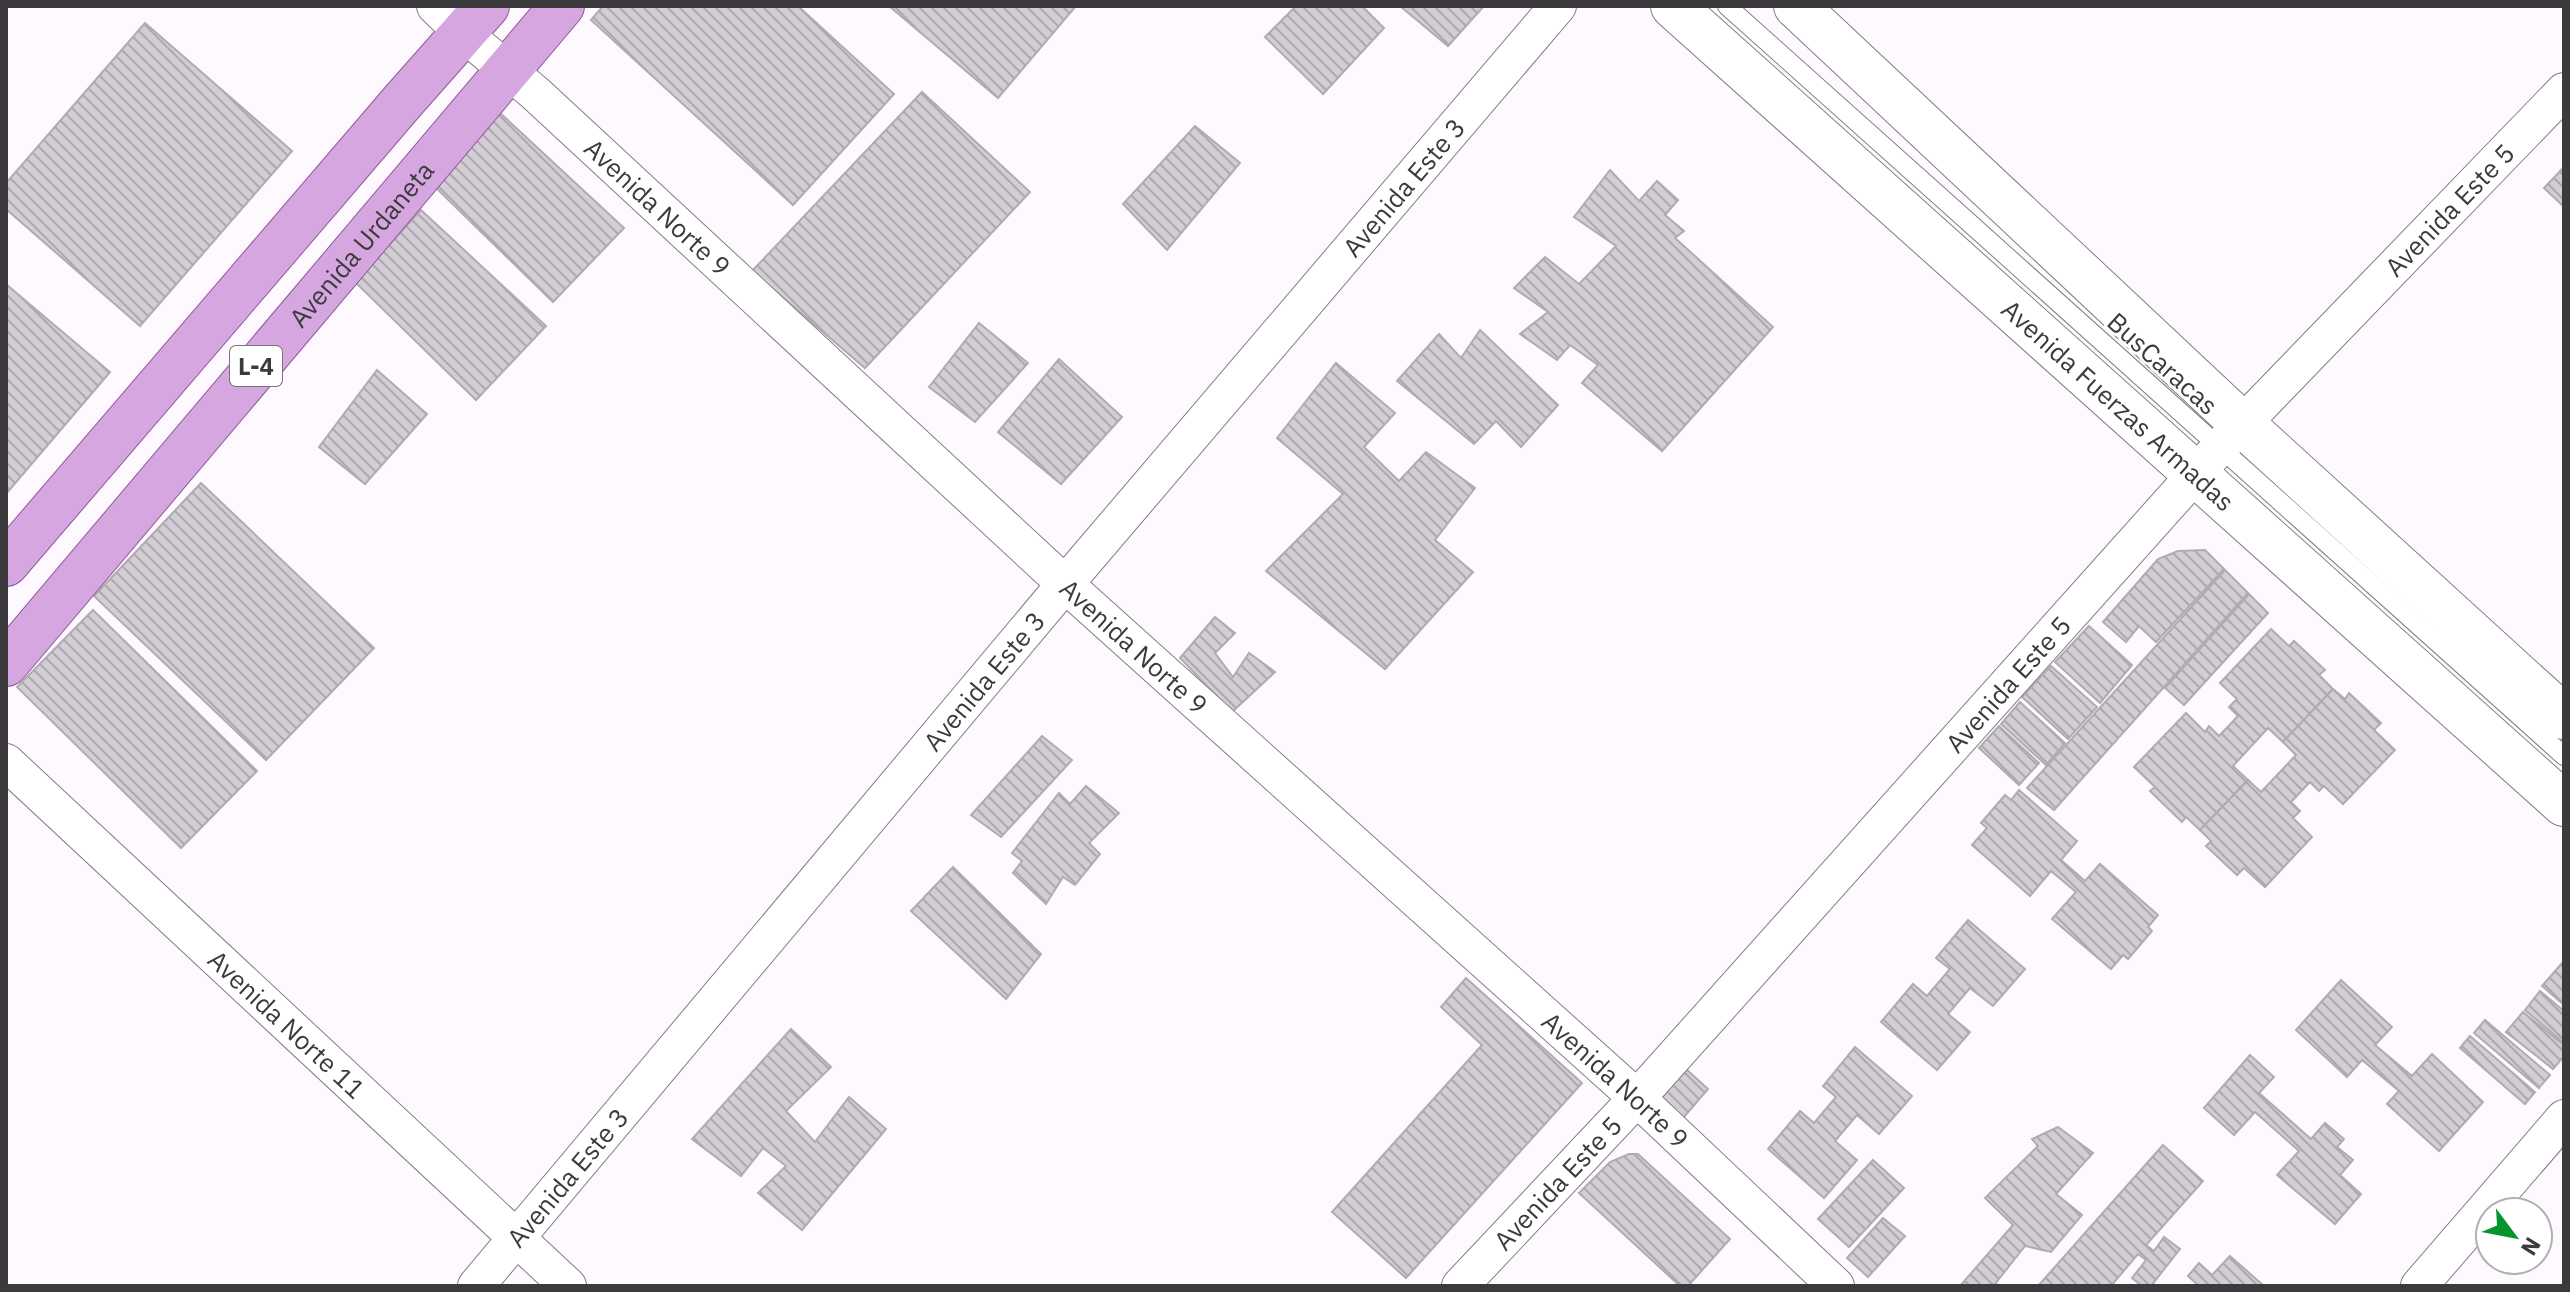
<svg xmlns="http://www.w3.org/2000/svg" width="2570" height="1292" viewBox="0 0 2570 1292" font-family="'IBM Plex Sans',sans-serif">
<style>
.building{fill:url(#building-back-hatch);stroke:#b0aab1;stroke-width:2}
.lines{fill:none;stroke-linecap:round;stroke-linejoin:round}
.service-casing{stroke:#837e84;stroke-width:20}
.minor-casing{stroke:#837e84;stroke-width:38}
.secondary-casing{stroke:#837e84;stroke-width:46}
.primary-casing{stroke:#8e5a98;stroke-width:46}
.service{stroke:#fff;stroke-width:18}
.minor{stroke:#fff;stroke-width:36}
.secondary{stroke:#fff;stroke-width:44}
.primary{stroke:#d5a6df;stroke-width:44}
.labels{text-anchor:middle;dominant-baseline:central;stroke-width:6;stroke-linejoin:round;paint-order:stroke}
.shield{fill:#fff;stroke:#777577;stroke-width:2}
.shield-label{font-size:24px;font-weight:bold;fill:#3d3a3d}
.street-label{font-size:26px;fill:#3d3a3d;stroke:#fff}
</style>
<defs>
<pattern id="building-back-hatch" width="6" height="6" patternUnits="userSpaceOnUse" patternTransform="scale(2)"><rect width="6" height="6" fill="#d3ced5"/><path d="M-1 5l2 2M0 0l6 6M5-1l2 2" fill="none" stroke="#aca8ae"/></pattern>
</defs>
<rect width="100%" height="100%" fill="#fef8ff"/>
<g class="building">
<polygon points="603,6 798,6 894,94 793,205 591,20"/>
<polygon points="889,6 1076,6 998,98"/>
<polygon points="1296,6 1362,6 1384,28 1323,94 1265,37"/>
<polygon points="1400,6 1484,6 1448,46"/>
<polygon points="145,23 292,151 140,326 6,209 6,183"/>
<polygon points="922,92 1030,192 865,368 752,271"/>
<polygon points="499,112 624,228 553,302 433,185"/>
<polygon points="1195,126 1240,163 1167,250 1123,204"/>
<polygon points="2564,167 2564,207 2544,188"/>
<polygon points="1610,170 1639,201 1657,181 1678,200 1665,215 1684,231 1675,238 1773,327 1662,451 1582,383 1598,365 1570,345 1557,360 1520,334 1548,312 1514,288 1545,257 1579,284 1616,246 1574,217"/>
<polygon points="421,210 546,326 476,400 355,282"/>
<polygon points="7,285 110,372 6,494 6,286"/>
<polygon points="979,323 1028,363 975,422 929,387"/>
<polygon points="1480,330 1558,405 1521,447 1496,421 1474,444 1397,381 1439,334 1461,358"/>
<polygon points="1059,359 1122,417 1061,484 998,432"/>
<polygon points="1336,363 1395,413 1364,447 1399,481 1426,452 1475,488 1435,540 1473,572 1385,669 1266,571 1343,494 1277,438"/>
<polygon points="377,370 427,414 365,484 319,447"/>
<polygon points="201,483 374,648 266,760 94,596"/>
<polygon points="2205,550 2224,569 2156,642 2139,626 2126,642 2103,622 2158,559 2178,551"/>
<polygon points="2225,570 2248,593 2054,810 2027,788"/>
<polygon points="2249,594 2268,613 2184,705 2165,688"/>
<polygon points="93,610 257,771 181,848 17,687"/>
<polygon points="1215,617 1235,633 1215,653 1233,677 1249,653 1275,672 1232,712 1180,658"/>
<polygon points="2089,626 2132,665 2100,703 2055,662"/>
<polygon points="2271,629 2289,646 2294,641 2325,670 2319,675 2333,689 2283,742 2268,728 2233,766 2248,780 2200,830 2186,817 2182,822 2150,791 2155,787 2134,767 2186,713 2205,732 2209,726 2219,736 2238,716 2229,707 2237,699 2220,683"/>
<polygon points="2051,666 2097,707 2068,739 2022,697"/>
<polygon points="2333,689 2345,699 2349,693 2381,723 2374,730 2395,750 2343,804 2324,786 2319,791 2310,782 2291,802 2300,811 2293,818 2312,837 2265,887 2244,868 2237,875 2206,846 2211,841 2200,830 2248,780 2261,792 2296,755 2283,742"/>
<polygon points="2020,702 2065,743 2046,765 2001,724"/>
<polygon points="1999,726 2039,763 2019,785 1979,748"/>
<polygon points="1042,736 1072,760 1001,837 971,815"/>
<polygon points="1086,786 1119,813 1089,843 1100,854 1075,885 1063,877 1046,904 1013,873 1022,861 1012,853 1059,793 1070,804"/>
<polygon points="2019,790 2077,841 2061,860 2085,881 2100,864 2158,915 2148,927 2152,931 2128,959 2123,955 2111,969 2052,919 2076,892 2051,871 2030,896 1972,845 1987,828 1981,823 2005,795 2011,800"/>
<polygon points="953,867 1041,954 1006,999 911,911"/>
<polygon points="1968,920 2025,969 1993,1006 1970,988 1948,1014 1970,1032 1937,1070 1881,1022 1913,984 1927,996 1950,969 1936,958"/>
<polygon points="2564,961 2564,1005 2542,986"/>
<polygon points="1466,978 1582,1083 1406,1278 1332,1212 1482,1045 1441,1007"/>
<polygon points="2341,980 2392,1027 2375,1045 2412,1076 2432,1054 2483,1102 2439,1151 2387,1104 2399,1091 2362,1060 2347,1077 2296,1030"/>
<polygon points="2540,991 2564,1011 2564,1043 2525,1010"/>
<polygon points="2523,1012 2564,1045 2564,1056 2553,1069 2506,1032"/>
<polygon points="2485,1020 2550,1075 2539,1088 2474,1033"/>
<polygon points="791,1029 831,1067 786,1111 815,1142 849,1097 886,1129 802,1230 758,1193 786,1166 763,1148 741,1176 692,1139"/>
<polygon points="2470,1036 2535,1092 2525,1104 2460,1048"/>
<polygon points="1855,1047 1912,1096 1879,1134 1857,1115 1835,1141 1857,1160 1824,1198 1768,1149 1800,1111 1814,1123 1836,1097 1823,1086"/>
<polygon points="2250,1055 2274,1077 2259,1093 2311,1139 2325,1123 2344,1139 2337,1147 2353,1160 2340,1175 2361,1194 2335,1224 2277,1175 2299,1151 2255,1112 2234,1135 2204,1108"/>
<polygon points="1685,1068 1708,1089 1683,1118 1660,1097"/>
<polygon points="2058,1127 2093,1153 2056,1194 2082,1215 2051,1252 2025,1246 1995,1284 2002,1286 1960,1286 2013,1225 1985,1198 2038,1146 2032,1139"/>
<polygon points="2163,1145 2203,1181 2146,1245 2154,1251 2164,1237 2180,1249 2151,1286 2142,1286 2132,1278 2146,1260 2138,1254 2111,1286 2038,1286"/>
<polygon points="1629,1154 1638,1154 1730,1239 1688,1286 1680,1286 1579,1193 1610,1162"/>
<polygon points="1873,1160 1904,1188 1849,1247 1818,1219"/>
<polygon points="1883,1218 1905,1236 1868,1277 1847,1258"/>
<polygon points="2230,1256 2264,1286 2199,1286 2188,1276 2199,1263 2212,1275"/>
</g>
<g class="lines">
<defs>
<path id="service" d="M1727 6C2007 255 2284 508 2564 756"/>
<g id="minor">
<path id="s1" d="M435 6 463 33 535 93 1065 584 1637 1098 1836 1286"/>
<path id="s2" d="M6 762 568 1286"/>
<path id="s3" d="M476 1286 1065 584 1558 6"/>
<path id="s4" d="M1460 1286 1637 1098 2218 449 2564 91"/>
<polyline points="2419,1286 2564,1118"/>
</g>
<g id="secondary">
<path id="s5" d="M1673 6 2564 804"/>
<polyline points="1796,6 2242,424 2564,717"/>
</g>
<g id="primary">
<polyline points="6,564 403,101 487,6"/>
<path id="s6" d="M6 664 562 6"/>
</g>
</defs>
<use href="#service" class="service-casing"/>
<use href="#minor" class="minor-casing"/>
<use href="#secondary" class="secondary-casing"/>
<use href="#primary" class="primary-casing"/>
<use href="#service" class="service"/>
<use href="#minor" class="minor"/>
<use href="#secondary" class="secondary"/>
<use href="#primary" class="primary"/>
</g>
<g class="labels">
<rect class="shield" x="230" y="346" width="52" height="40" rx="6"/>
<g class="shield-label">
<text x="256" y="366">L-4</text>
</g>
<g class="street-label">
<text stroke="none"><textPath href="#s3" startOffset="1438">Avenida Este 3</textPath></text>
<text stroke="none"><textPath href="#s1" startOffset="300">Avenida Norte 9</textPath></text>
<text stroke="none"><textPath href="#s4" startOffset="1462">Avenida Este 5</textPath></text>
<text stroke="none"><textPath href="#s6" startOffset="550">Avenida Urdaneta</textPath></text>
<text transform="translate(2163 363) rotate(42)">BusCaracas</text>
<text stroke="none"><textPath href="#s5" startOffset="598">Avenida Fuerzas Armadas</textPath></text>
<text stroke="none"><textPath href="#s1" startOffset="948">Avenida Norte 9</textPath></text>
<text stroke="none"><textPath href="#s3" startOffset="790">Avenida Este 3</textPath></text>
<text stroke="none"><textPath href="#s4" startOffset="814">Avenida Este 5</textPath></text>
<text stroke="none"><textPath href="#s2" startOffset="384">Avenida Norte 11</textPath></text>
<text stroke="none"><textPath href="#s1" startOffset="1596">Avenida Norte 9</textPath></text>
<text stroke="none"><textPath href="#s3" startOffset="142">Avenida Este 3</textPath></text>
<text stroke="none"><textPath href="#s4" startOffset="142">Avenida Este 5</textPath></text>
</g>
</g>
<rect width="2570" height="1292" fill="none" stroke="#3d3a3d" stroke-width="16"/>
<g transform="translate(2514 1236) rotate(122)"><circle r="38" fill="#ffffff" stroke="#b1b0b1" stroke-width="2"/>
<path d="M0-6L14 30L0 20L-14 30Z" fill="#04962d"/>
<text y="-12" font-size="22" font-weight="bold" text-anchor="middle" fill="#3d3a3d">N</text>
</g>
</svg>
